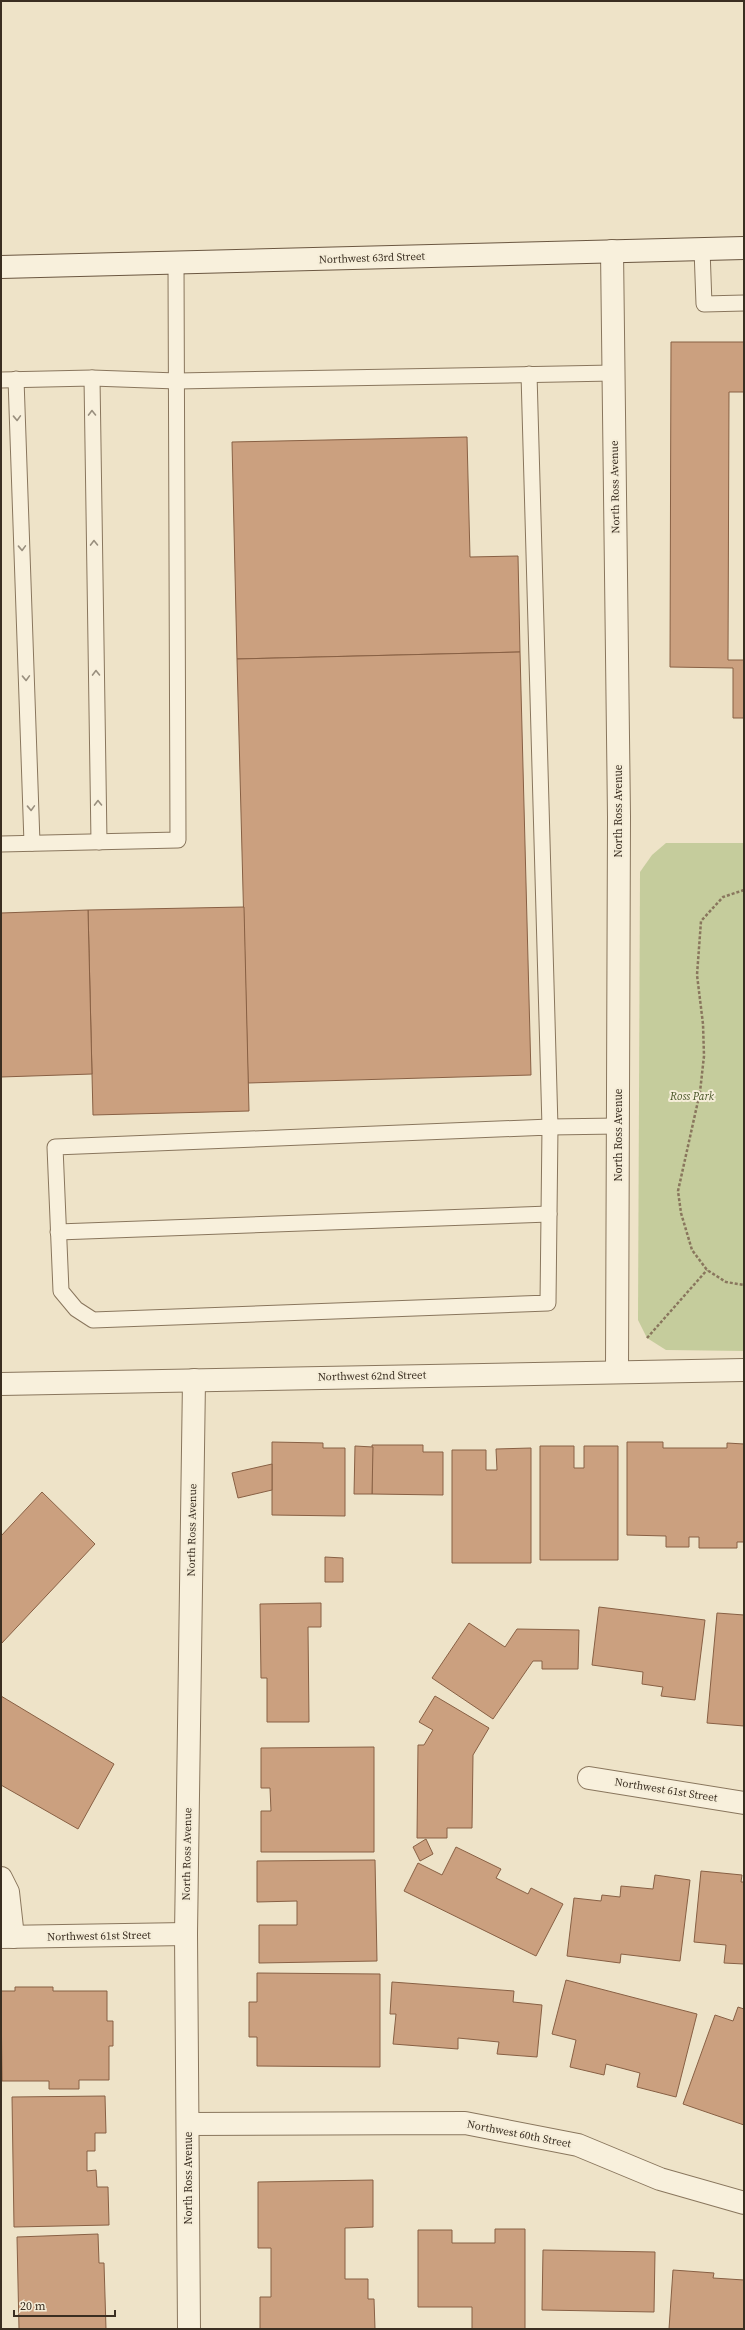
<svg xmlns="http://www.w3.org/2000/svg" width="745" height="2330" viewBox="0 0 745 2330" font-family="'Source Serif 4',serif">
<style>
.green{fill:#c5cc9c}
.building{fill:#cba07f;stroke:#886044}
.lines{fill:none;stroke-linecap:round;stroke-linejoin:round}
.lane-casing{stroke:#89765d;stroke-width:17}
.street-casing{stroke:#89765d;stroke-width:24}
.secondary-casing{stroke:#6b5741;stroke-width:24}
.path{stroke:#89765d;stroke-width:2.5;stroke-dasharray:3 2;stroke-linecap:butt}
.lane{stroke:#f8f0dc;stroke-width:15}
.street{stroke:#f8f0dc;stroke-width:22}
.secondary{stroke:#f8f0dc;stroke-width:22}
.oneway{stroke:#998f7e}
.labels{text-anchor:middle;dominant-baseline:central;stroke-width:4;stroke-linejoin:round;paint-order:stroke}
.street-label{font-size:11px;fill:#3a2e21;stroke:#f5edd8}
.park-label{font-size:11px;font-style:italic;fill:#495628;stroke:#f5edd8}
</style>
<rect width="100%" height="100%" fill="#eee3c8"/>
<polygon class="green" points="666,843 744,843 744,1351 666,1350 647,1338 638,1320 640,872 652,855"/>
<g class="building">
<polygon points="671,342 744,342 744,392 729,392 728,660 744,660 744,718 733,718 733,668 670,667"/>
<polygon points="467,437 470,557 518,556 520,652 237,659 232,442"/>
<polygon points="520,652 531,1075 248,1083 237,659"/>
<polygon points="244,907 249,1111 93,1115 88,910"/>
<polygon points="88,910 92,1074 1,1077 1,913"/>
<polygon points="272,1442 323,1443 323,1448 345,1448 345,1516 272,1515"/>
<polygon points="627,1442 663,1442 663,1448 727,1448 727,1443 744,1444 744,1542 737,1542 737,1548 699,1548 699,1537 689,1537 689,1547 666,1547 666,1536 627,1535"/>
<polygon points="372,1445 423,1445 423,1452 443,1452 443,1495 372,1494"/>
<polygon points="355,1446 373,1447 372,1494 354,1494"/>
<polygon points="540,1446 574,1446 574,1468 584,1468 584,1446 618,1446 618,1560 540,1560"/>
<polygon points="531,1448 531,1563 452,1563 452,1450 486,1450 486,1470 497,1470 496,1449"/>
<polygon points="272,1464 272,1490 238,1498 232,1473"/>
<polygon points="42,1492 95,1544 1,1644 1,1536"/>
<polygon points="325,1557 343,1558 343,1582 325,1582"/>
<polygon points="321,1603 321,1627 308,1627 309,1722 267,1722 267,1678 261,1678 260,1604"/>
<polygon points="599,1607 705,1620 695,1700 661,1696 663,1687 642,1684 643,1672 592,1665"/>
<polygon points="717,1613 744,1615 744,1726 707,1723"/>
<polygon points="469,1623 505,1647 517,1629 579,1630 578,1669 542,1669 542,1661 533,1661 493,1719 432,1678"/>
<polygon points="1,1696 114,1764 78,1829 1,1785"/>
<polygon points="435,1696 489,1728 473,1755 472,1828 447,1828 447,1838 417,1838 418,1745 424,1745 433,1730 419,1722"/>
<polygon points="374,1747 374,1852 261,1852 261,1811 271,1811 270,1788 261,1788 261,1748"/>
<polygon points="426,1839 433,1854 420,1861 413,1847"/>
<polygon points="456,1847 501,1869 496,1878 528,1894 531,1888 563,1904 536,1956 404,1891 418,1863 442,1875"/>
<polygon points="375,1860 377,1961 259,1963 259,1925 297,1925 297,1901 257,1902 257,1861"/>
<polygon points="701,1871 742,1875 741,1882 744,1882 744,1964 724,1963 726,1945 694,1942"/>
<polygon points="655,1875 690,1880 680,1961 621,1954 620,1963 567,1956 574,1898 601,1901 602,1895 620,1897 621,1886 653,1889"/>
<polygon points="257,1973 380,1974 380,2067 257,2066 257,2037 249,2037 249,2002 257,2002"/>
<polygon points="566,1980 697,2014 676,2097 637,2087 640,2073 606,2064 604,2075 570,2067 576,2040 552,2034"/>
<polygon points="392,1982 514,1991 513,2002 542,2005 537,2057 497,2054 499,2042 458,2038 458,2049 393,2044 396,2014 390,2014"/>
<polygon points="15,1987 53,1987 53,1991 107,1991 107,2021 113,2021 113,2046 109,2046 109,2080 79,2080 79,2089 49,2089 49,2081 2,2081 1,1991 15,1991"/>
<polygon points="738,2007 744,2009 744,2125 683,2104 715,2015 733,2021"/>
<polygon points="105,2096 106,2133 95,2133 95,2151 87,2151 87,2171 96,2170 97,2187 108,2187 109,2225 14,2227 12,2097"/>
<polygon points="373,2180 373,2227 345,2228 345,2279 368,2279 368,2299 374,2299 375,2329 260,2329 260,2297 271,2297 271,2248 258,2248 258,2182"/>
<polygon points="495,2229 525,2229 525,2329 472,2329 472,2307 418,2307 418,2230 452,2230 452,2243 495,2243"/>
<polygon points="98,2234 99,2263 104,2263 106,2329 19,2329 17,2237"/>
<polygon points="543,2250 655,2252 654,2312 542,2310"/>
<polygon points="673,2270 714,2273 713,2278 744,2280 744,2329 669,2329"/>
</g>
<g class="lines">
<defs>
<g id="lane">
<polyline points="702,249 704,304 744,303"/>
<polyline points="529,374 550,1127 618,1126"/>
<polyline points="92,378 99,842"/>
<polyline points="16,379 32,843"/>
<polyline points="1,380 92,378 177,381 613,373"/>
<polyline points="1,844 178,840 176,263"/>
<polygon points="550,1127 548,1303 93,1320 76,1309 61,1291 55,1147"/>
<polyline points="58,1232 549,1214"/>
</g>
<g id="street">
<polyline points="612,251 619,817 617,1371"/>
<polyline points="1,1384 744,1370"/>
<polyline points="589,1778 744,1803"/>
<polyline points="1,1878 8,1892 13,1937"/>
<polyline points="1,1937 186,1934"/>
<polyline points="188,2124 465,2123 578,2145 660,2179 744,2203"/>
<polyline points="189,2329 186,1934 194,1380"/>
</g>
<polyline id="secondary" points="1,267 744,248"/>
</defs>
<use href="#lane" class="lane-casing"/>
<use href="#street" class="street-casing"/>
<use href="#secondary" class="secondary-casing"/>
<g class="path">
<polyline points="744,890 723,897 701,921 697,975 703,1024 704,1056 700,1092 678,1191 681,1213 692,1250 707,1270 726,1282 744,1285"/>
<polyline points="647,1338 707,1270"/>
</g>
<use href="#lane" class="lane"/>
<use href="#street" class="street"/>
<use href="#secondary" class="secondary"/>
</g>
<defs><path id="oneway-chevron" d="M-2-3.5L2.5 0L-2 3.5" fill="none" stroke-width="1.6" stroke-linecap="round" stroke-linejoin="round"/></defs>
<g class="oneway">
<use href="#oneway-chevron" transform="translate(92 413) rotate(-91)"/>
<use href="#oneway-chevron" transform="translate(17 418) rotate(88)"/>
<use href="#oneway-chevron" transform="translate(94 543) rotate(-91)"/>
<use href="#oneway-chevron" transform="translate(22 548) rotate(88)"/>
<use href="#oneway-chevron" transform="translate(96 673) rotate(-91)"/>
<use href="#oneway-chevron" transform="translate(26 678) rotate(88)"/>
<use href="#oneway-chevron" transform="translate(98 803) rotate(-91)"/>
<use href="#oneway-chevron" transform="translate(31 808) rotate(88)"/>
</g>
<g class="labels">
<g class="street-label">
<text transform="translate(372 258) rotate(-2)">Northwest 63rd Street</text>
<text transform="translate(615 487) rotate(-91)">North Ross Avenue</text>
<text transform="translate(618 811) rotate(-90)">North Ross Avenue</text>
<text transform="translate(618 1135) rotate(-90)">North Ross Avenue</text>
<text transform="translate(372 1376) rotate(-1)">Northwest 62nd Street</text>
<text transform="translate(192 1530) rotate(-89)">North Ross Avenue</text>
<text transform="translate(666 1790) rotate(9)">Northwest 61st Street</text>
<text transform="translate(187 1854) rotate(-89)">North Ross Avenue</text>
<text transform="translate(99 1936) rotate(-1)">Northwest 61st Street</text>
<text transform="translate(519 2134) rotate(11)">Northwest 60th Street</text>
<text transform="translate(188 2178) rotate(-90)">North Ross Avenue</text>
</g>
<g class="park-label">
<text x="692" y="1096">Ross Park</text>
</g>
</g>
<rect width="745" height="2330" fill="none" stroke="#3a2e21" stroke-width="4"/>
<path d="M14 2310v6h101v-6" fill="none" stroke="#3a2e21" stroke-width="2"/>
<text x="20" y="2310" font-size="12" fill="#3a2e21" stroke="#f5edd8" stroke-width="3" paint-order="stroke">20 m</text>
</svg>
